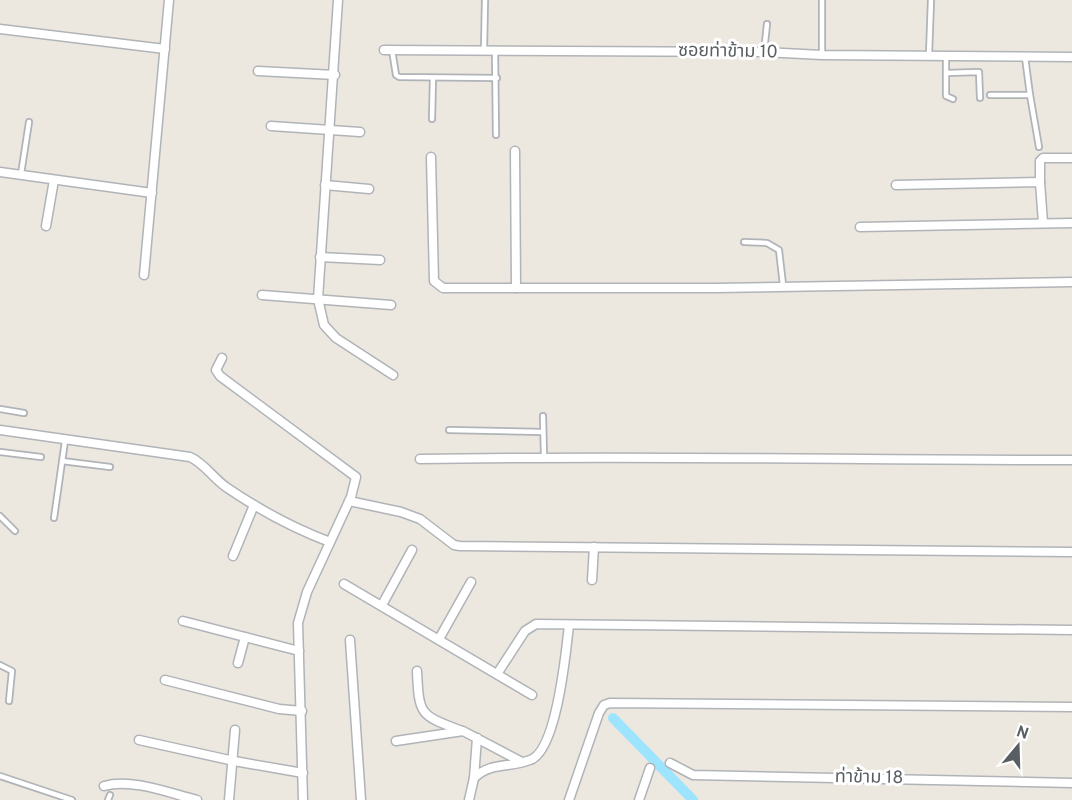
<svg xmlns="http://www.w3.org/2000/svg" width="1072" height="800" viewBox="0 0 1072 800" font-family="Overpass,'Noto Sans Thai',sans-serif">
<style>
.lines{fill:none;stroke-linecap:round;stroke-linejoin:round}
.canal{stroke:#9de4ff;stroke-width:10}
.service-casing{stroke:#b0b4b8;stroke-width:8}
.minor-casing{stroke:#b0b4b8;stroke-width:11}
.service{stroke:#fff;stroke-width:4.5}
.minor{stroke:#fff;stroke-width:8}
.labels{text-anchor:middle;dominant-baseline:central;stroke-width:6;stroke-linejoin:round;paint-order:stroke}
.street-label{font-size:18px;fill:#585e61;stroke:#fff}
</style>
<rect width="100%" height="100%" fill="#ece7df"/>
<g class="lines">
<polyline class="canal" points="613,718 693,800"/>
<defs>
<g id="service">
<polyline points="392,50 396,75 399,77 497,78"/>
<polyline points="484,50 485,0"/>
<polyline points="495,51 496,135"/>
<polyline points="764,52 767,24"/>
<polyline points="822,55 822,0"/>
<polyline points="929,55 931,0"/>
<polyline points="946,56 946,96 953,99"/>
<polyline points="946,73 979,72 980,98"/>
<polyline points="990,95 1030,95 1025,57"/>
<polyline points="1030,95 1039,147"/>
<polyline points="432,119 433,78"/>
<polyline points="21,174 29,122"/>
<polyline points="744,242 767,243 779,250 783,285"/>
<polyline points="0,409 24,413"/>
<polyline points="543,416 544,456"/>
<polyline points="449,430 543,432"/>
<polyline points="0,452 41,457"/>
<polyline points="62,461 110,467"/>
<polyline points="0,516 15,531"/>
<polyline points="54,518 65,441"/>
<polyline points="0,665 12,671 9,701"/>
<polyline points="0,776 72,800"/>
<polyline points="108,800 110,795"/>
</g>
<g id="minor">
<polyline points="338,0 318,299 324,325 336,338 393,375"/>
<polyline points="0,29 165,49"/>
<polyline points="384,50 764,52 822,55 1072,57"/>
<polyline points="258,71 335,75"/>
<polyline points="271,126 360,132"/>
<polyline points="515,151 516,288"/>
<polyline points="431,157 434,281 443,288 716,288 1072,282"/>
<polyline points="0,172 152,193"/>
<polyline points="1040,182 1040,161 1043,158 1072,158"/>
<polyline points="325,185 369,189"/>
<polyline points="896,185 1040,182 1043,223"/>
<polyline points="46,226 54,180"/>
<polyline points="860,227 1072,223"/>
<polyline points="320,257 380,260"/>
<polyline points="144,275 169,0"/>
<polyline points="262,295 391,305"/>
<polyline points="222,358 216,370 220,376 356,477 351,497 307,592 298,623 303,800"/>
<path d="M0 430 190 457C204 463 213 478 226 487 258 509 293 528 330 542"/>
<path d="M420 459C637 455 854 460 1072 460"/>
<polyline points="349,501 401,512 420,519 454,545 460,546 1072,552"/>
<polyline points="233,556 254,505"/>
<polyline points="592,580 594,547"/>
<polyline points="344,584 532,695"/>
<polyline points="382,605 412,550"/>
<polyline points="183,621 299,651"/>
<polyline points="439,639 471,582"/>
<polyline points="350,640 361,800"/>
<polyline points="238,663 245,637"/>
<path d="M417 671C419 716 420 715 462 731"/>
<polyline points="497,674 525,631 536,624 1072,630"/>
<polyline points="165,680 279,709 302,711"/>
<polyline points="139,740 234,761 303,773"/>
<polyline points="396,741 463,731 522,762"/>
<polyline points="670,763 693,775 1072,783"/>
<path d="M474 778C490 762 510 768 530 760 557 751 566 651 569 625"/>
<path d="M104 786C132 778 169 793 197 800"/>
<polyline points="229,800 235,730"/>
<polyline points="469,800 474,778 477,738"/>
<polyline points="569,800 599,713 604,705 610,703 1072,707"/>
<polyline points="639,800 650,768"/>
</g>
</defs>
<use href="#service" class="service-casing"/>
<use href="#minor" class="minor-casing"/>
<use href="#service" class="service"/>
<use href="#minor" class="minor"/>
</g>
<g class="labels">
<g class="street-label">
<text transform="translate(728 52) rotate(1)">ซอยท่าข้าม 10</text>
<text transform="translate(869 778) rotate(1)">ท่าข้าม 18</text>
</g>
</g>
<g transform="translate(1018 746) rotate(19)" stroke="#ffffff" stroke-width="4.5" paint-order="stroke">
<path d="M0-4.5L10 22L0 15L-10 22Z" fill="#585e61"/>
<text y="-9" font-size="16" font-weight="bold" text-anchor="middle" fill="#585e61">N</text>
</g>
</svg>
